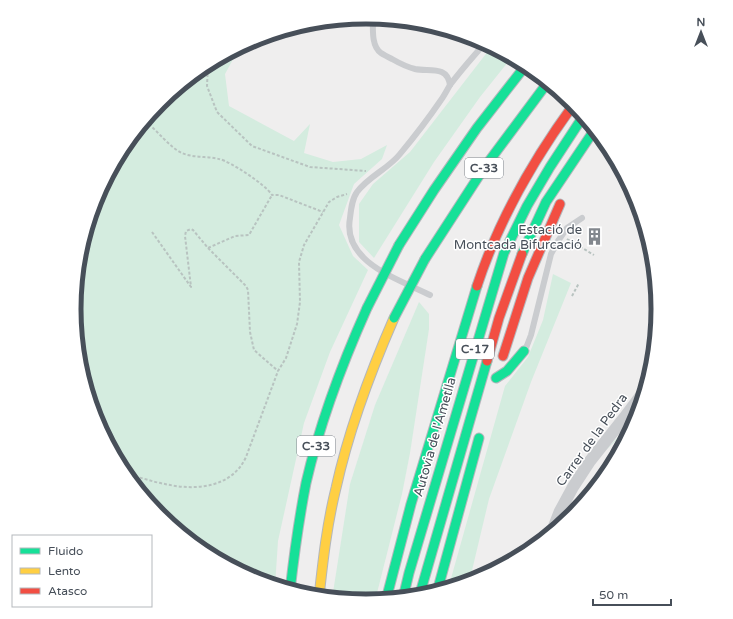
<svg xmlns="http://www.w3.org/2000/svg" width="733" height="619" viewBox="0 0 733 619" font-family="'Varela Round',sans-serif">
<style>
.green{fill:#d4ecdf}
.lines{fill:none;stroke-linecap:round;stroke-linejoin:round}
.fast-casing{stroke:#b4b7bc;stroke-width:11}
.slow-casing{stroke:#b4b7bc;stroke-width:11}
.jam-casing{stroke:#b4b7bc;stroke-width:11}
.path{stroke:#b8c3c0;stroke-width:2;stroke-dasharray:3 2;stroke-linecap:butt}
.lane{stroke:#cacccf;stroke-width:6}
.street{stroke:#cacccf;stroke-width:12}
.fast{stroke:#16e098;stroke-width:9}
.slow{stroke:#ffcf43;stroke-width:9}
.jam{stroke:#f24e42;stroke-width:9}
.fast-bridge-casing{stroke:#b4b7bc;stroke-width:11;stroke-linecap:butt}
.fast-bridge{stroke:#16e098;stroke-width:9}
.labels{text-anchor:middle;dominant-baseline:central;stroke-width:3;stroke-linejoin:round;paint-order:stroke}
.shield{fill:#fff;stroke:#7e848b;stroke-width:1}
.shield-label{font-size:12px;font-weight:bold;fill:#474f59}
.poi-label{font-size:13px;fill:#474f59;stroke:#fff;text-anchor:end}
.street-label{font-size:13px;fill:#474f59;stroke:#fff}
.rim{fill:none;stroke:#474f59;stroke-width:5}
</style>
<rect width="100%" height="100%" fill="#efeeee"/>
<g class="green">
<polygon points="274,33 237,52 225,74 229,106 294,141 310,124 304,153 333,162 361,159 387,145 382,159 354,184 339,225 353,256 368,270 330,352 304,423 278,541 275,586 254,580 204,553 160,516 123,472 96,421 80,366 74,309 80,252 96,197 123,147 160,103 204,66 255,39"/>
<polygon points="492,46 512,57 480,97 434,162 374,258 359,242 359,204 373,184 410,152"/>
<polygon points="553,274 571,283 531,382 489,499 469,583 450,588 450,582 505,386 528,357 543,320"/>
<polygon points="419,302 429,314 429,329 410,453 402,494 375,601 366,602 332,599 350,484 375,405"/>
<polygon points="638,418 630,433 624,433 603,453 632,422"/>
</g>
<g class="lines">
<defs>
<g id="fast">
<polyline points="399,245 434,190 477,128 526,65"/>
<polyline points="522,254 546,202 595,129"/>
<polyline points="425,259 484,168 548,82"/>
<polyline points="496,378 507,371 524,351"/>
<path d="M290 591C294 555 299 519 306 483 320 422 342 364 367 308"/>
<polyline points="437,592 479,438"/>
<polyline points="419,597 487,361"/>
<polyline points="403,598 409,573 504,253 527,206 550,167 584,115"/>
<polyline points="386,600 411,504 477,286"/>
</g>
<path id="slow" d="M319 597C323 560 327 524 336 488 349 429 370 373 394 318"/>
<g id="jam">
<path d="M477 286C499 219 533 160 574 104"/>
<polyline points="503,356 528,278 560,204"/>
<polyline points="487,361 499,318 522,254"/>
</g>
</defs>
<use href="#fast" class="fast-casing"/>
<use href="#slow" class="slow-casing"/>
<use href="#jam" class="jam-casing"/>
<g class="path">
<polyline points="208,64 207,86 217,112 252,146 310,167 366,171"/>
<path d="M145 121C157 130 169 147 182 153 193 158 207 156 219 159 230 161 266 185 272 195H279L323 212"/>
<polyline points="152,232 191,287 185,236 186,231 191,229 193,230 208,248 235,236 249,235 272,195"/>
<polyline points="567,239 594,255"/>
<polyline points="208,248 246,286 248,290 250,332 254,350 278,371"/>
<polyline points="572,296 579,283"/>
<path d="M125 475C139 476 152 482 165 484 195 491 232 488 246 457L278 371 286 358 297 324 300 302 299 262 304 245 329 202 337 197 347 194"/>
</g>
<g class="lane">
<path d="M373 18C373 28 371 46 381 53 384 55 388 57 392 59 399 63 407 67 415 69 429 72 447 65 450 85"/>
<path d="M430 295C398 279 342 262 350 218 351 209 352 199 357 192 369 176 388 169 400 154 415 136 428 119 441 100 444 96 447 90 450 85 461 70 473 57 485 43"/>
<polyline points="526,348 531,335 551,254 558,241 567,228 582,218"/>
</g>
<polyline class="street" points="551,534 560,511 573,487 590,461 624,418 648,386"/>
<use href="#fast" class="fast"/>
<use href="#slow" class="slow"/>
<use href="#jam" class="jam"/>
<defs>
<g id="fast-bridge">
<polyline points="367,308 399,245"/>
<polyline points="394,318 425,259"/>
</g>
</defs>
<use href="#fast-bridge" class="fast-bridge-casing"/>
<use href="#fast-bridge" class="fast-bridge"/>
</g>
<defs>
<symbol id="building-bare" viewBox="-9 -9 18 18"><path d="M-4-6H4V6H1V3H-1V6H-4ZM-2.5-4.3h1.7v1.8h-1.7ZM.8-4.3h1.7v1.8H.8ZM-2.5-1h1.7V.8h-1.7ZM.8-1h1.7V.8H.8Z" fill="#82878d" stroke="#fff" stroke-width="2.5" paint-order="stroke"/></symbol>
</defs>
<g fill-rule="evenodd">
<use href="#building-bare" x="582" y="224" width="25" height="25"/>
</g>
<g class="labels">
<g class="shield">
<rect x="465" y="158" width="38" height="20" rx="3"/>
<rect x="456" y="339" width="38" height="20" rx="3"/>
<rect x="297" y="436" width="38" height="20" rx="3"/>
</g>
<g class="shield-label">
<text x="484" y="168">C-33</text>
<text x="475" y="349">C-17</text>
<text x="316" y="446">C-33</text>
</g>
<g class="poi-label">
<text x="582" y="230">Estació de<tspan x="582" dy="15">Montcada Bifurcació</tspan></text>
</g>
<g class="street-label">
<text transform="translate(435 437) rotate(-74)">Autovia de l'Ametlla</text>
<text transform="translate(592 440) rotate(-54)">Carrer de la Pedra</text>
</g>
</g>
<path d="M0 0H733V619H0ZM81 309a285 285 0 1 1 570 0a285 285 0 1 1-570 0Z" fill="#fff" fill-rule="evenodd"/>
<path class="rim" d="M81 309a285 285 0 1 1 570 0a285 285 0 1 1-570 0Z"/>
<rect x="12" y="535" width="140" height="72" fill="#ffffff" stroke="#b5b9bd"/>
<rect x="20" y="548" width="20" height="6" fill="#16e098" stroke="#b5b9bd"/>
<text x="48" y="555" font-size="12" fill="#474f59">Fluido</text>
<rect x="20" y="568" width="20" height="6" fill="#ffcf43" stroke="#b5b9bd"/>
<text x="48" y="575" font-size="12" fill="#474f59">Lento</text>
<rect x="20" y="588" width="20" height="6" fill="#f24e42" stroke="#b5b9bd"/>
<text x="48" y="595" font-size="12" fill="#474f59">Atasco</text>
<g transform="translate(701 32)" stroke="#ffffff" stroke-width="3" paint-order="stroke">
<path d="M0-3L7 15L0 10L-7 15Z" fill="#474f59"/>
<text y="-6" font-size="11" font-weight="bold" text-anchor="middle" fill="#474f59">N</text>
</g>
<path d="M593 599v6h78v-6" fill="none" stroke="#474f59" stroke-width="2"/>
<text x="599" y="599" font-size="12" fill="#474f59" stroke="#ffffff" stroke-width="3" paint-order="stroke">50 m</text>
</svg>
